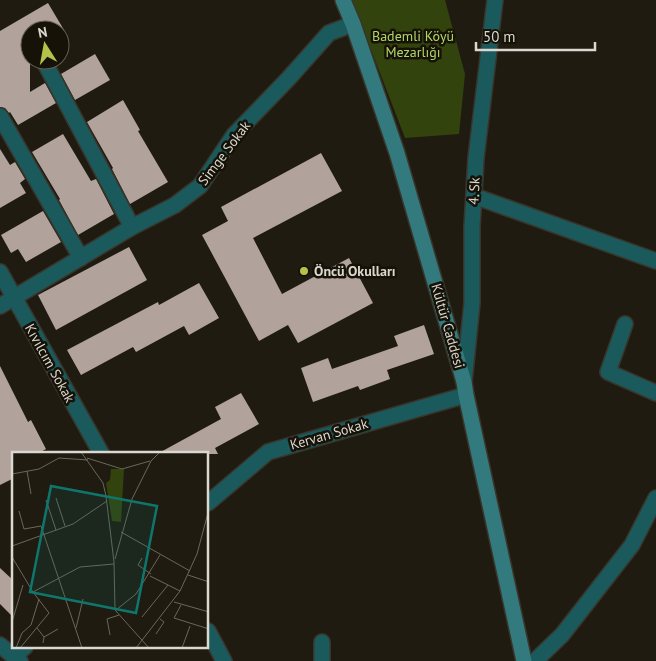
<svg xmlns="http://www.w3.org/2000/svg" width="656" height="661" viewBox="0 0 656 661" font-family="'PT Sans',sans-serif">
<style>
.green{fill:#33430d}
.building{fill:#b1a39b}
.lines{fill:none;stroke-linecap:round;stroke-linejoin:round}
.street-casing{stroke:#39352b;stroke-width:18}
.secondary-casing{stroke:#39352b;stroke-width:18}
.street{stroke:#1a5a5d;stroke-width:15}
.secondary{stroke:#327a7d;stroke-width:15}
.poi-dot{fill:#b6c149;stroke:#161208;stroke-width:2}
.labels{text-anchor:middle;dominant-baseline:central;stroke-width:5;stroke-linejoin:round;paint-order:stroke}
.park-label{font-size:14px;fill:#afd667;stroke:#161208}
.street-label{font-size:14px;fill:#dbd8d1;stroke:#161208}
.poi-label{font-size:14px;font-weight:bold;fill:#dbd8d1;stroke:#161208;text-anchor:start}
.inset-road{fill:none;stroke:#6a675d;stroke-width:1}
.view{fill:#0f766e;fill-opacity:0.15;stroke:#0f766e;stroke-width:2.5}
.inset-edge{fill:none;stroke:#dbd8d1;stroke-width:2.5}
</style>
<rect width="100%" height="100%" fill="#1f1b10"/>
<polygon class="green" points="352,0 445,0 465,74 459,134 405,138"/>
<g class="building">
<polygon points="48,3 64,30 30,30 30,92 45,83 56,103 18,125 10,112 9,113 5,108 0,107 0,31"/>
<polygon points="95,54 110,80 75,100 61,74"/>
<polygon points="123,100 140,130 138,131 168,182 130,204 112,169 113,168 87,122"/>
<polygon points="63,134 91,181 96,179 114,214 78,235 59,200 60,199 32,152"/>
<polygon points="0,149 10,165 15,162 25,179 20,183 26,193 0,208"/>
<polygon points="321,153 342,191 253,238 282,294 349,258 373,303 298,343 288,325 259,341 202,235 228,221 221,207"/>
<polygon points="43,211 61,242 26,262 18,249 11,253 1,235"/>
<polygon points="129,247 147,280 56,330 38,295"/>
<polygon points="199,283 219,318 189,335 184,326 136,352 133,347 81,375 67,350 158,302 159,305"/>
<polygon points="424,325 434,354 387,370 390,379 360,390 358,386 313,402 301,368 328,358 332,369 398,346 394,336"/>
<polygon points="0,366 28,422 31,420 46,449 37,454 14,454 14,478 0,485"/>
<polygon points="241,393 259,424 215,448 218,454 157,454 221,419 215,407"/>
<polygon points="0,568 14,581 14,618 0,604"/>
</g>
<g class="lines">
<defs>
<g id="street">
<polyline points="46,65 132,227"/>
<polyline points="0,116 81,258"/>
<polyline points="474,196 656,261"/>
<polyline points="0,272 101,453"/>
<polyline points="0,306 132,227 175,205 200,186 234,135 289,78 329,33 353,24"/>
<polyline points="625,324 608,372 656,393"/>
<polyline points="464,382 472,303 472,227 476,158 495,0"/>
<polyline points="208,503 268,452 466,395"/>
<polyline points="208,631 224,661"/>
<polyline points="322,642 322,661"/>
<polyline points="0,645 13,656"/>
<polyline points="20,661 13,656 25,647"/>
<polyline points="535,661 562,635 632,545 656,498"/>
</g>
<polyline id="secondary" points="343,0 353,24 397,153 464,382 466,395 524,661"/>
</defs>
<use href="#street" class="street-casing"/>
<use href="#secondary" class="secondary-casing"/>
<use href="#street" class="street"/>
<use href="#secondary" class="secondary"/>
</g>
<circle class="poi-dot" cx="304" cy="271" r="5"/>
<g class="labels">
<g class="park-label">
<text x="413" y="36">Bademli Köyü<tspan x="413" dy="16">Mezarlığı</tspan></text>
</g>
<g class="street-label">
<text transform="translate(224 153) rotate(-53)">Simge Sokak</text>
<text transform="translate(474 191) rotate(-87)">4. Sk</text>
<text transform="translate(448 326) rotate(74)">Kültür Caddesi</text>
<text transform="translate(50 363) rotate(61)">Kıvılcım Sokak</text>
<text transform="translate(329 434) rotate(-16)">Kervan Sokak</text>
</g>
<g class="poi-label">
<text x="314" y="271">Öncü Okulları</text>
</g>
</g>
<g transform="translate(12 452)">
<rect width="196" height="196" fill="#1f1b10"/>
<path d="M99 17H112L109 70 100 69 94 31 98 28Z" fill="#33430d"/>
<path class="inset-road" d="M69 0 91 31 94 44 102 110 103 158 137 196M75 6 110 17 138 9M15 19 19 42M0 22 27 17 47 6 76 8M44 46 53 74M34 48 44 78M7 59 12 77 29 74 70 196M109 80 178 119M0 94 61 72 95 49M0 105 21 140M130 106 126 113 139 122M103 107 120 47 139 9 148 0M176 123 197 130M138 124 168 139M162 150 197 160M169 153 162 166 197 177M104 158 124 142 148 103M130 165 156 133M0 170 11 133M25 176 32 185 31 191M64 176 71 147M144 182 152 170 148 167M98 183 95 167 107 163M32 185 46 177M4 196 10 181 19 173 27 147M8 196 37 161 21 140 68 115 102 112M124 196 168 139 185 102 197 57M170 196 178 174"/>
<path class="view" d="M39 34 145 54 124 161 18 140Z"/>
<rect width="196" height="196" class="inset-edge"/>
</g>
<g transform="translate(45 45) rotate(349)"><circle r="24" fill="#161208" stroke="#656158"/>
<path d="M0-4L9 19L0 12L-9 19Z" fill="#b6c149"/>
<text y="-8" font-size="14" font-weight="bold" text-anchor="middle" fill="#dbd8d1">N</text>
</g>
<path d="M476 42v8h119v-8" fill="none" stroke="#dbd8d1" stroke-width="2.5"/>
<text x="483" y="42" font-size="15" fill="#dbd8d1" stroke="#161208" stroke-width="4" paint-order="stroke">50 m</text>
</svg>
